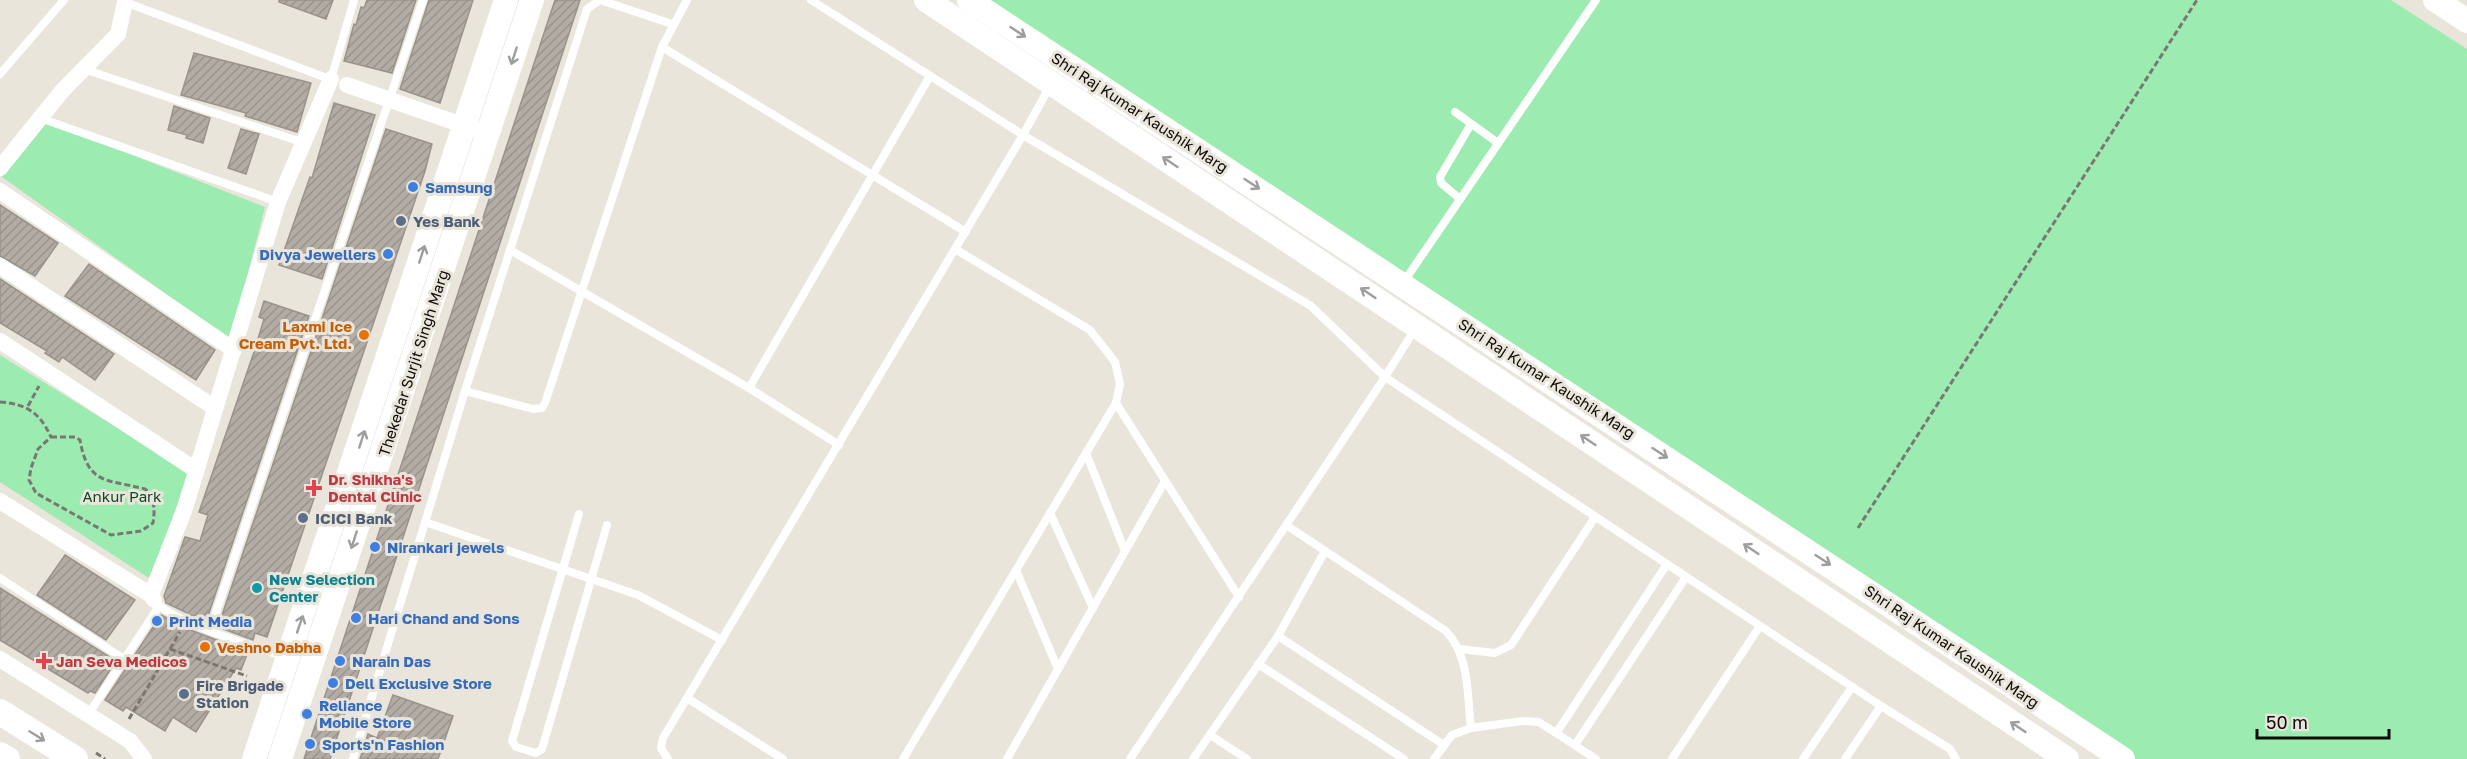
<svg xmlns="http://www.w3.org/2000/svg" width="2467" height="759" viewBox="0 0 2467 759" font-family="'Golos Text',sans-serif">
<style>
.green{fill:#9cebb0}
.building{fill:url(#building-hatch);stroke:#9a938c;stroke-width:1.5}
.lines{fill:none;stroke-linecap:round;stroke-linejoin:round}
.path{stroke:#797771;stroke-width:3;stroke-dasharray:6 3;stroke-linecap:butt}
.lane{stroke:#fff;stroke-width:8}
.street{stroke:#fff;stroke-width:16}
.secondary{stroke:#fff;stroke-width:24}
.primary{stroke:#fff;stroke-width:26}
.oneway{stroke:#9e9e9d}
.shop-dot{fill:#3f7fe0;stroke:#e9e5db;stroke-width:2}
.service-dot{fill:#5c6f8a;stroke:#e9e5db;stroke-width:2}
.food-dot{fill:#e8710a;stroke:#e9e5db;stroke-width:2}
.health-dot{fill:#e0444e;stroke:#e9e5db;stroke-width:2}
.culture-dot{fill:#0f9aa8;stroke:#e9e5db;stroke-width:2}
.labels{text-anchor:middle;dominant-baseline:central;stroke-width:6;stroke-linejoin:round;paint-order:stroke}
.street-label{font-size:15px;fill:#0d0c09;stroke:#e9e5db}
.shop-label{font-size:15px;font-weight:bold;fill:#366cbe;stroke:#e9e5db;text-anchor:start}
.service-label{font-size:15px;font-weight:bold;fill:#4e5e75;stroke:#e9e5db;text-anchor:start}
.food-label{font-size:15px;font-weight:bold;fill:#c56008;stroke:#e9e5db;text-anchor:end}
.health-label{font-size:15px;font-weight:bold;fill:#be3a42;stroke:#e9e5db;text-anchor:start}
.park-label{font-size:15px;fill:#0d4924;stroke:#e9e5db}
.culture-label{font-size:15px;font-weight:bold;fill:#0d838f;stroke:#e9e5db;text-anchor:start}
</style>
<defs>
<pattern id="building-hatch" width="6" height="6" patternUnits="userSpaceOnUse" patternTransform="scale(1.5)"><rect width="6" height="6" fill="#b3aca5"/><path d="M-1 1l2-2M0 6l6-6M5 7l2-2" fill="none" stroke="#99938d"/></pattern>
</defs>
<rect width="100%" height="100%" fill="#e9e5db"/>
<g class="green">
<polygon points="985,0 2391,0 2467,49 2467,759 2125,759"/>
<polygon points="43,120 265,207 231,340 2,177"/>
<polygon points="0,355 188,472 152,580 0,482"/>
</g>
<g class="building">
<polygon points="279,0 333,0 326,19 279,2"/>
<polygon points="367,0 416,0 392,73 344,61 354,24 356,25 361,7 364,8"/>
<polygon points="429,0 473,0 440,103 400,89"/>
<polygon points="555,0 580,0 330,759 304,759"/>
<polygon points="194,53 311,83 297,132 245,116 246,113 181,95"/>
<polygon points="334,103 375,115 322,279 279,265 310,177 312,178"/>
<polygon points="174,106 210,118 203,143 186,138 187,135 168,130"/>
<polygon points="241,129 259,134 246,174 228,168"/>
<polygon points="386,129 432,144 425,171 267,637 255,633 253,640 218,627"/>
<polygon points="0,205 58,243 35,276 0,256"/>
<polygon points="89,264 215,350 196,380 65,296"/>
<polygon points="0,279 114,354 95,380 62,357 59,362 45,353 47,351 0,323"/>
<polygon points="264,301 309,316 206,622 166,603 164,596 185,537 200,541 208,515 199,512 254,352 264,319 259,317"/>
<polygon points="65,555 135,600 106,640 37,595"/>
<polygon points="0,588 116,661 95,693 90,691 88,693 0,640"/>
<polygon points="161,615 193,631 248,652 241,670 236,668 196,732 173,717 165,731 126,707 123,711 105,700"/>
<polygon points="393,695 453,716 438,759 360,759 368,734 377,738"/>
</g>
<g class="lines">
<g class="path">
<path d="M0 402C27 404 40 413 51 437"/>
<polyline points="28,406 39,386"/>
<path d="M51 437H75L80 440C88 486 108 479 145 489 155 497 155 511 153 523L141 531 111 535 36 493 29 480 31 468 38 449Z"/>
<polyline points="1858,528 2197,0"/>
<polyline points="170,649 247,676"/>
<polyline points="129,719 180,632"/>
<polyline points="96,753 105,759"/>
</g>
<g class="lane">
<polyline points="600,0 672,24"/>
<polyline points="811,0 1023,135 1311,306 1385,377 1881,706 1950,749 1956,759"/>
<polyline points="125,2 332,80"/>
<polyline points="662,47 966,232"/>
<polyline points="84,69 304,143"/>
<polyline points="0,74 64,0"/>
<polyline points="331,79 354,0"/>
<polyline points="1455,112 1498,143"/>
<polyline points="40,118 278,202"/>
<polyline points="1460,199 1441,183 1440,177 1471,124"/>
<polyline points="510,250 749,388 839,445"/>
<polyline points="1403,283 1596,0"/>
<polyline points="749,388 930,76"/>
<polyline points="465,391 533,409 542,408 545,403 662,47 687,0"/>
<polyline points="1116,403 1239,597"/>
<polyline points="1086,453 1125,551"/>
<polyline points="1050,513 1093,608"/>
<polyline points="579,514 512,741 516,747 536,753 542,749 607,525"/>
<polyline points="425,522 638,595 722,640"/>
<path d="M1286 525 1446 631C1470 657 1467 694 1471 728L1523 721 1539 722 1596 759"/>
<polyline points="1016,570 1058,669"/>
<polyline points="0,578 124,659"/>
<path d="M154 600C168 621 260 648 287 658"/>
<polyline points="210,630 423,0"/>
<polyline points="1278,636 1444,745"/>
<polyline points="1460,649 1495,653 1511,645 1595,517"/>
<polyline points="1258,664 1404,759"/>
<polyline points="687,698 783,759"/>
<polyline points="88,715 159,606"/>
<polyline points="1557,732 1667,564"/>
<polyline points="1210,735 1247,759"/>
<polyline points="1575,745 1686,577"/>
<polyline points="353,759 465,391 587,9 600,0"/>
<polyline points="668,759 661,748 663,738 1023,135 1050,86"/>
<polyline points="903,759 1116,403 1120,384 1115,362 1090,330 955,249"/>
<polyline points="1007,759 1165,481"/>
<polyline points="1130,759 1385,377 1415,329"/>
<polyline points="1193,759 1278,636 1325,551"/>
<polyline points="1434,759 1452,735 1471,728"/>
<polyline points="1672,759 1760,626"/>
<polyline points="1803,759 1852,687"/>
<polyline points="1845,759 1881,706"/>
</g>
<g class="street">
<polyline points="347,85 474,129"/>
<polyline points="0,168 62,91 118,34 125,2"/>
<polyline points="0,191 234,350"/>
<polyline points="0,266 215,408"/>
<polyline points="0,341 196,470"/>
<polyline points="0,501 151,595 154,600"/>
<polyline points="151,595 185,508 278,202 331,79"/>
<polyline points="0,659 130,741 144,759"/>
</g>
<g class="secondary">
<polyline points="926,0 2067,759"/>
<polyline points="969,0 2123,759"/>
<polyline points="2435,0 2467,21"/>
<polyline points="254,759 506,0"/>
<polyline points="280,759 532,0"/>
</g>
<g class="primary">
<polyline points="0,712 75,759"/>
<polyline points="0,755 7,759"/>
</g>
</g>
<defs><path id="oneway-shaft" d="M-6 0H5M1.5-3L5.5 0L1.5 3" fill="none" stroke-width="1.6" stroke-linecap="round" stroke-linejoin="round" transform="scale(1.5)"/></defs>
<g class="oneway">
<use href="#oneway-shaft" transform="translate(1018 32) rotate(33)"/>
<use href="#oneway-shaft" transform="translate(514 56) rotate(108)"/>
<use href="#oneway-shaft" transform="translate(1170 162) rotate(-146)"/>
<use href="#oneway-shaft" transform="translate(1252 184) rotate(33)"/>
<use href="#oneway-shaft" transform="translate(422 254) rotate(-72)"/>
<use href="#oneway-shaft" transform="translate(1368 293) rotate(-146)"/>
<use href="#oneway-shaft" transform="translate(362 439) rotate(-72)"/>
<use href="#oneway-shaft" transform="translate(1588 440) rotate(-146)"/>
<use href="#oneway-shaft" transform="translate(1660 453) rotate(33)"/>
<use href="#oneway-shaft" transform="translate(354 540) rotate(108)"/>
<use href="#oneway-shaft" transform="translate(1751 549) rotate(-146)"/>
<use href="#oneway-shaft" transform="translate(1823 560) rotate(33)"/>
<use href="#oneway-shaft" transform="translate(300 624) rotate(-71)"/>
<use href="#oneway-shaft" transform="translate(2018 727) rotate(-146)"/>
<use href="#oneway-shaft" transform="translate(37 736) rotate(32)"/>
</g>
<g class="shop-dot">
<circle cx="413" cy="187" r="6"/>
<circle cx="388" cy="254" r="6"/>
<circle cx="375" cy="547" r="6"/>
<circle cx="356" cy="618" r="6"/>
<circle cx="157" cy="621" r="6"/>
<circle cx="340" cy="661" r="6"/>
<circle cx="333" cy="683" r="6"/>
<circle cx="307" cy="714" r="6"/>
<circle cx="310" cy="744" r="6"/>
</g>
<g class="service-dot">
<circle cx="401" cy="221" r="6"/>
<circle cx="303" cy="518" r="6"/>
<circle cx="184" cy="694" r="6"/>
</g>
<g class="food-dot">
<circle cx="364" cy="335" r="6"/>
<circle cx="205" cy="647" r="6"/>
</g>
<g class="health-dot">
<path d="M311 479h6v6h6v6h-6v6h-6v-6h-6v-6h6z"/>
<path d="M41 652h6v6h6v6h-6v6h-6v-6h-6v-6h6z"/>
</g>
<circle class="culture-dot" cx="257" cy="588" r="6"/>
<g class="labels">
<g class="street-label">
<text transform="translate(1140 112) rotate(33)">Shri Raj Kumar Kaushik Marg</text>
<text transform="translate(413 363) rotate(-72)">Thekedar Surjit Singh Marg</text>
<text transform="translate(1547 378) rotate(33)">Shri Raj Kumar Kaushik Marg</text>
<text transform="translate(1952 646) rotate(34)">Shri Raj Kumar Kaushik Marg</text>
</g>
<g class="shop-label">
<text x="425" y="187">Samsung</text>
<text x="376" y="254" text-anchor="end">Divya Jewellers</text>
<text x="387" y="547">Nirankari jewels</text>
<text x="368" y="618">Hari Chand and Sons</text>
<text x="169" y="621">Print Media</text>
<text x="352" y="661">Narain Das</text>
<text x="345" y="683">Dell Exclusive Store</text>
<text x="319" y="705">Reliance<tspan x="319" dy="17">Mobile Store</tspan></text>
<text x="322" y="744">Sports'n Fashion</text>
</g>
<g class="service-label">
<text x="413" y="221">Yes Bank</text>
<text x="315" y="518">ICICI Bank</text>
<text x="196" y="685">Fire Brigade<tspan x="196" dy="17">Station</tspan></text>
</g>
<g class="food-label">
<text x="352" y="326">Laxmi Ice<tspan x="352" dy="17">Cream Pvt. Ltd.</tspan></text>
<text x="217" y="647" text-anchor="start">Veshno Dabha</text>
</g>
<g class="health-label">
<text x="328" y="479">Dr. Shikha's<tspan x="328" dy="17">Dental Clinic</tspan></text>
<text x="56" y="661">Jan Seva Medicos</text>
</g>
<g class="park-label">
<text x="122" y="496">Ankur Park</text>
</g>
<g class="culture-label">
<text x="269" y="579">New Selection<tspan x="269" dy="17">Center</tspan></text>
</g>
</g>
<path d="M2257 729v9h132v-9" fill="none" stroke="#0d0c09" stroke-width="3"/>
<text x="2266" y="729" font-size="18" fill="#0d0c09" stroke="#e9e5db" stroke-width="4.5" paint-order="stroke">50 m</text>
</svg>
